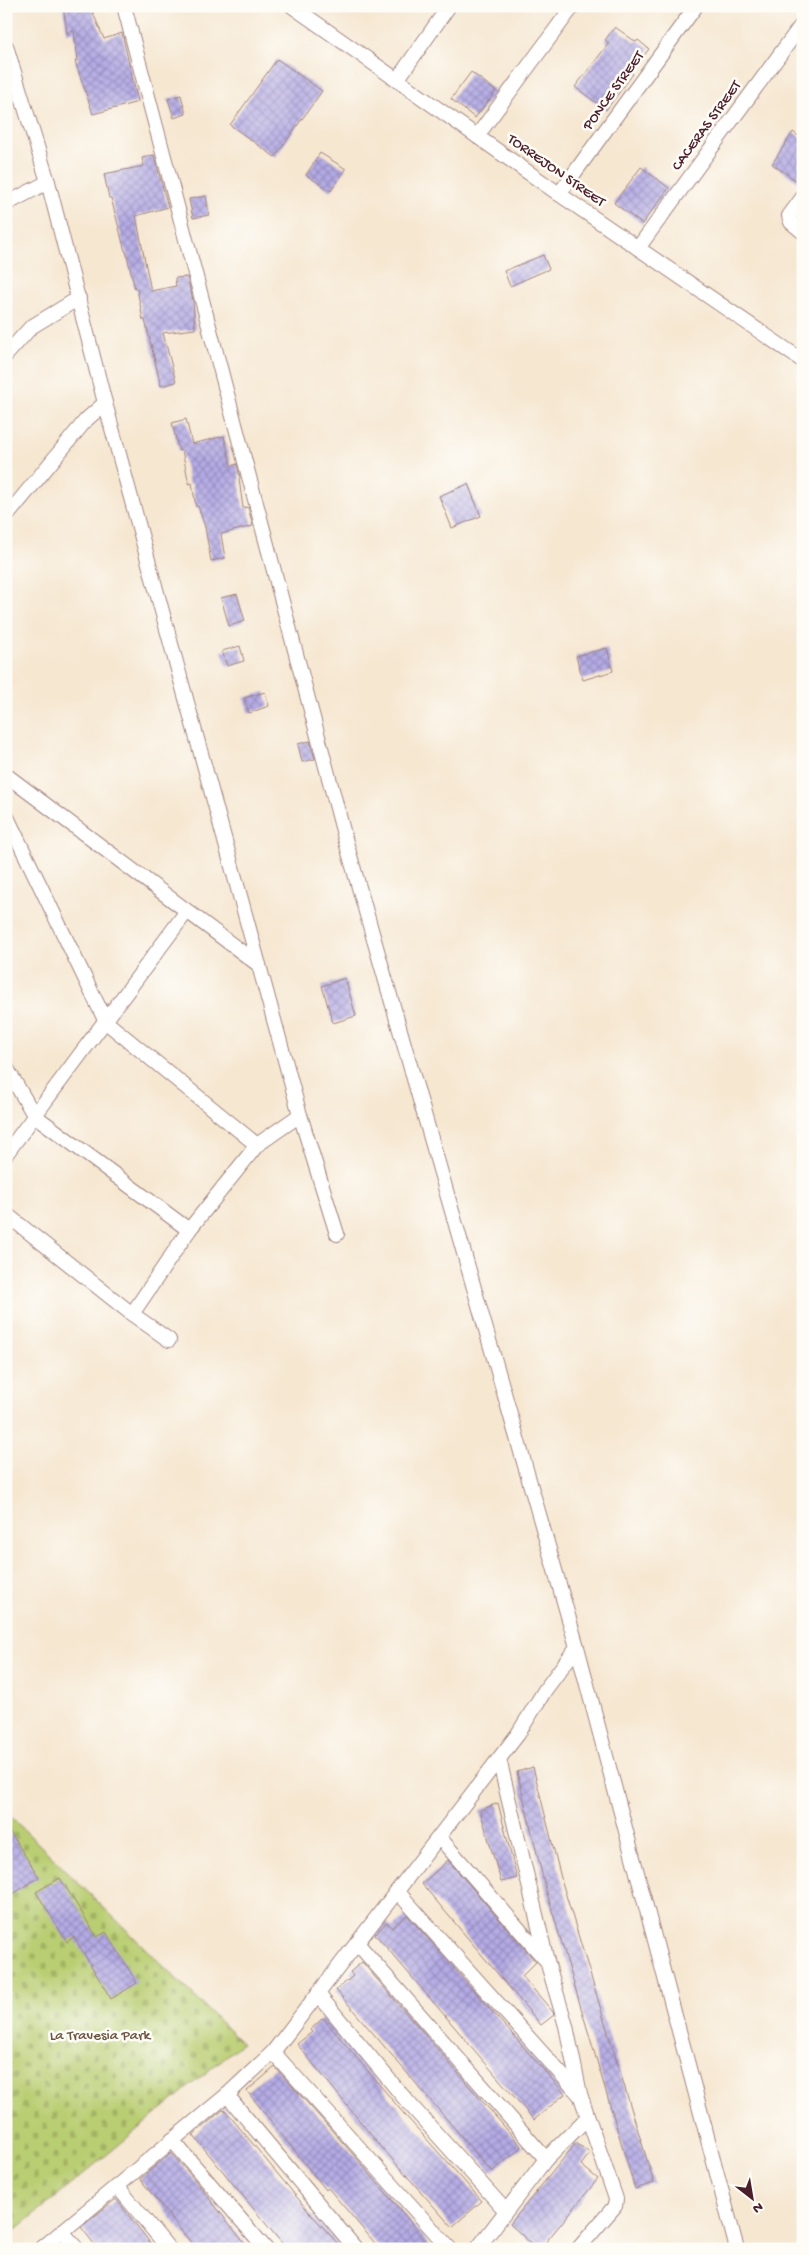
<svg xmlns="http://www.w3.org/2000/svg" width="809" height="2255" viewBox="0 0 809 2255" font-family="'Gochi Hand',sans-serif">
<style>
.cemetery{fill:url(#cemetery-stones);stroke:#82764e}
.building{fill:url(#building-cross-hatch)}
.lines{fill:none;stroke-linecap:round;stroke-linejoin:round}
.minor-casing{stroke:#a0837e;stroke-width:16}
.minor{stroke:#fff;stroke-width:14}
.labels{text-anchor:middle;dominant-baseline:central;stroke-width:5;stroke-linejoin:round;paint-order:stroke}
.street-label{font-size:15px;fill:#4a1f2b;stroke:#fdfcf7}
.park-label{font-size:15px;fill:#6b5440;stroke:#fdfcf7}
</style>
<defs>
<pattern id="cemetery-stones" width="16" height="16" patternUnits="userSpaceOnUse" patternTransform="scale(1.25)"><rect width="16" height="16" fill="#b9ce72"/><path d="M2 7V4a2 2 0 0 1 4 0v3zM10 15v-3a2 2 0 0 1 4 0v3z" fill="#a1b063"/></pattern>
<pattern id="building-cross-hatch" width="8" height="8" patternUnits="userSpaceOnUse" patternTransform="scale(1.25)"><rect width="8" height="8" fill="#b4abe5"/><path d="M0 0l8 8M0 8l8-8" fill="none" stroke="#948bba"/></pattern>
</defs>
<rect width="100%" height="100%" fill="#fdfcf7"/>
<filter id="ink" filterUnits="userSpaceOnUse"><feTurbulence type="fractalNoise" baseFrequency=".02" numOctaves="2"/><feDisplacementMap in="SourceGraphic" scale="10" xChannelSelector="R" yChannelSelector="G"/><feConvolveMatrix kernelMatrix="1 2 1 2 8 2 1 2 1" color-interpolation-filters="sRGB"/></filter>
<filter id="wash" filterUnits="userSpaceOnUse"><feTurbulence type="fractalNoise" baseFrequency=".0096" numOctaves="4" result="noise"/><feDisplacementMap in="SourceGraphic" scale="20" xChannelSelector="R" yChannelSelector="G"/><feGaussianBlur stdDeviation="1.12" result="paint"/><feColorMatrix in="noise" values="0 0 0 0 0 0 0 0 0 0 0 0 0 0 0 0 0 1.4 0 .05"/><feComposite in="paint" operator="in"/></filter>
<g filter="url(#wash)">
<rect width="100%" height="100%" fill="#f6e7d1"/>
<polygon class="cemetery" points="6,1812 242,2043 6,2238"/>
<g id="blocks">
<g class="building">
<polygon points="63,6 90,6 104,39 122,33 138,102 93,114 75,61 78,60 74,31 67,33"/>
<polygon points="615,27 636,42 638,40 649,49 631,72 633,74 606,110 575,87 609,43 605,40"/>
<polygon points="277,59 322,91 275,157 230,125"/>
<polygon points="471,72 496,91 475,118 451,99"/>
<polygon points="181,95 186,114 174,118 168,99"/>
<polygon points="793,132 803,139 803,185 772,164"/>
<polygon points="320,153 346,169 331,191 306,175"/>
<polygon points="154,155 168,207 136,216 151,291 176,286 175,278 187,277 193,300 195,329 163,333 176,382 161,386 145,320 143,320 137,289 135,289 126,251 125,251 111,198 109,198 104,174 144,166 142,158"/>
<polygon points="641,167 669,188 642,224 614,203"/>
<polygon points="206,196 209,215 193,218 189,199"/>
<polygon points="543,255 549,269 510,286 504,271"/>
<polygon points="186,419 192,444 224,436 231,466 237,464 240,478 239,479 243,508 248,507 253,526 221,534 225,558 211,561 205,527 198,506 196,507 192,483 189,484 182,450 179,451 172,423"/>
<polygon points="468,484 481,516 452,528 439,496"/>
<polygon points="237,594 245,621 229,626 221,598"/>
<polygon points="240,646 244,661 227,666 222,651"/>
<polygon points="607,648 613,671 583,680 576,656"/>
<polygon points="265,692 269,706 249,713 244,698"/>
<polygon points="310,741 315,759 302,762 298,744"/>
<polygon points="345,978 356,1016 333,1023 322,986"/>
<polygon points="533,1767 562,1882 654,2183 635,2189 546,1890 517,1772"/>
<polygon points="498,1803 517,1878 501,1882 480,1810"/>
<polygon points="6,1826 39,1877 13,1894 6,1883"/>
<polygon points="448,1860 536,1962 522,1976 553,2012 554,2015 541,2025 422,1884"/>
<polygon points="60,1878 97,1937 106,1932 137,1983 111,1999 74,1937 67,1942 36,1892"/>
<polygon points="407,1915 565,2094 534,2120 375,1934 387,1922 392,1928"/>
<polygon points="362,1962 522,2147 492,2172 336,1990 353,1976 350,1972"/>
<polygon points="323,2018 405,2115 482,2201 452,2227 376,2141 297,2044 312,2032 310,2030"/>
<polygon points="275,2067 360,2162 433,2249 380,2249 328,2188 326,2190 247,2091"/>
<polygon points="224,2109 310,2213 343,2249 287,2249 275,2235 193,2135"/>
<polygon points="576,2143 590,2153 581,2165 598,2179 540,2249 537,2249 510,2224"/>
<polygon points="171,2153 194,2179 249,2249 196,2249 140,2179"/>
<polygon points="116,2199 155,2249 98,2249 81,2227"/>
</g>
</g>
</g>
<g filter="url(#ink)">
<use href="#blocks" fill-opacity="0" stroke="#a0837e" stroke-width="1"/>
<g class="lines">
<defs>
<g id="minor">
<polyline points="124,6 346,842 577,1647 737,2249"/>
<polyline points="292,6 559,194 803,361"/>
<polyline points="6,46 48,182 105,403 300,1115 337,1234"/>
<polyline points="397,80 449,6"/>
<polyline points="477,136 573,6"/>
<polyline points="559,194 696,6"/>
<polyline points="803,197 789,216 791,222 803,232"/>
<polyline points="6,204 48,182"/>
<polyline points="638,248 803,23"/>
<polyline points="6,355 31,327 79,298"/>
<polyline points="6,517 86,420 105,403"/>
<polyline points="6,775 259,965"/>
<polyline points="6,815 106,1022 257,1145"/>
<polyline points="6,1067 34,1115 189,1230"/>
<polyline points="6,1154 187,911"/>
<polyline points="6,1214 132,1314 169,1340"/>
<polyline points="132,1314 189,1230 257,1145 300,1115"/>
<polyline points="499,1759 547,1961 566,2026 580,2094 616,2199 615,2206 578,2249"/>
<polyline points="439,1837 544,1958"/>
<polyline points="397,1891 579,2094"/>
<polyline points="357,1943 546,2159"/>
<polyline points="318,1994 406,2100 505,2210"/>
<polyline points="273,2052 450,2249"/>
<polyline points="227,2095 356,2249"/>
<polyline points="172,2140 266,2249"/>
<polyline points="117,2186 169,2249"/>
<polyline points="62,2231 77,2249"/>
<polyline points="41,2249 227,2095 273,2052 518,1734 545,1690 577,1647"/>
<polyline points="477,2249 546,2159 587,2118"/>
</g>
</defs>
<use href="#minor" class="minor-casing"/>
<use href="#minor" class="minor"/>
</g>
</g>
<g class="labels">
<g class="street-label">
<text transform="translate(614 91) rotate(-54)">PONCE STREET</text>
<text transform="translate(707 126) rotate(-54)">CACERAS STREET</text>
<text transform="translate(556 171) rotate(35)">TORREJON STREET</text>
</g>
<g class="park-label">
<text x="100" y="2036">La Travesia Park</text>
</g>
</g>
<rect width="809" height="2255" fill="none" stroke="#fdfcf7" stroke-width="25"/>
<g transform="translate(752 2198) rotate(149)" stroke="#fdfcf7" stroke-width="4" paint-order="stroke">
<path d="M0-4L9 19L0 12L-9 19Z" fill="#4a1f2b"/>
<text y="-8" font-size="14" font-weight="bold" text-anchor="middle" fill="#4a1f2b">N</text>
</g>
</svg>
